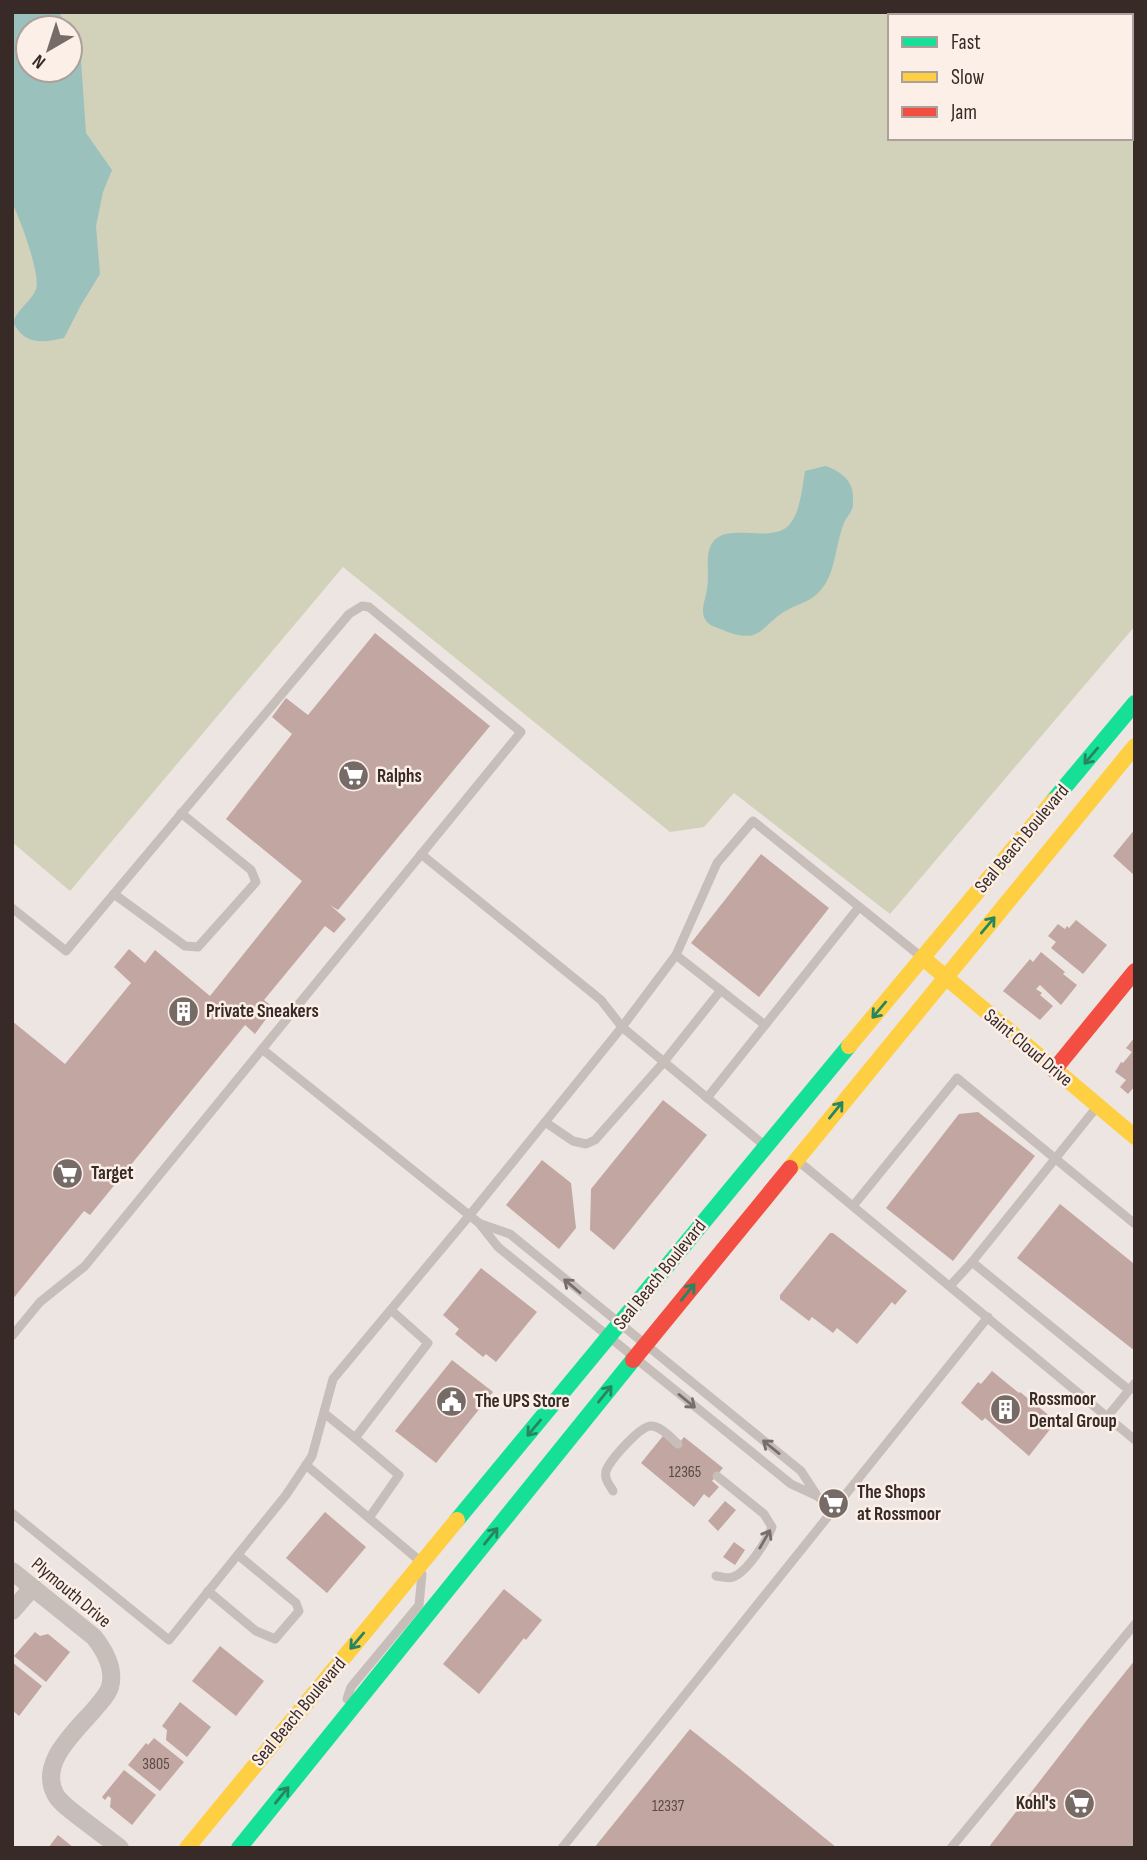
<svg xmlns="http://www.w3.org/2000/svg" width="1147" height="1860" viewBox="0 0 1147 1860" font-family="'Sofia Sans Condensed',sans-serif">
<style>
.green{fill:#d2d2ba;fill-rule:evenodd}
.water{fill:#9bc1bd}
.building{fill:#c2a6a1}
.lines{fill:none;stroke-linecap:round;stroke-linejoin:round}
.lane{stroke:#c7beb9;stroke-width:9}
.street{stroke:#c7beb9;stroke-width:18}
.fast{stroke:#16e098;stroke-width:16}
.slow{stroke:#ffcf43;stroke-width:16}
.jam{stroke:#f24e42;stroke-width:16}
.oneway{stroke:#278560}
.oneway2{stroke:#786d69}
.labels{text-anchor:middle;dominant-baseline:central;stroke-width:5;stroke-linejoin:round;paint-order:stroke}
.number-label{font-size:16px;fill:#5a4946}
.poi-label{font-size:19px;font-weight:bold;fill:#382a27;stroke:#fbefe7;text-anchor:start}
.street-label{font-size:19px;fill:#382a27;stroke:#fbefe7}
</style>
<rect width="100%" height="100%" fill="#ede5e1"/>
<path class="green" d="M12 12H1135V626L890 914 734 793 704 827 670 832 343 567 70 891 12 842ZM890 16H1131V138H890ZM28 28H70V70H28Z"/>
<g class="water">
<path d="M12 12H59L68 28H28V70H70V32L81 60 86 133 112 170 103 192 96 226 100 274 81 305 64 338C42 343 24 345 13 322 19 307 31 302 36 289 41 275 20 218 12 203Z"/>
<polygon points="1062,12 1135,12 1135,111 1131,108 1131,16 1062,16"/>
<path d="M825 466C836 469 849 477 852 489 853 493 853 500 853 505 852 513 847 516 844 523 835 545 836 575 819 592 811 601 801 603 791 608 760 623 764 647 723 630 716 627 708 626 705 619 700 610 706 598 707 589 709 578 707 567 708 557 712 516 760 543 784 529 800 520 802 488 805 471Z"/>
</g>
<g class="building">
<polygon points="375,633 490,726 338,910 330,905 346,919 334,933 325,926 264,1000 274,1008 255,1034 245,1025 90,1215 84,1211 12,1300 12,1021 65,1064 131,983 114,967 129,949 145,963 155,950 210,996 302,881 226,819 292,734 272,717 286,698 308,715"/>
<polygon points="1135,829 1135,876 1113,856"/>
<polygon points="761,854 829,908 759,997 691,943"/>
<polygon points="1076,920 1107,945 1083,974 1051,948 1056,942 1048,936 1058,924 1065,929 1067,926 1069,928"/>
<polygon points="1041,952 1065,972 1063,974 1077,985 1061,1005 1040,985 1036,989 1042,993 1040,995 1053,1006 1040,1020 1003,991 1030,959 1033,962"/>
<polygon points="1135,1037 1135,1086 1128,1094 1120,1087 1126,1080 1115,1072 1121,1062 1123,1063 1132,1052 1126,1048"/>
<polygon points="663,1100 707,1135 614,1250 590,1230 591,1189"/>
<polygon points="978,1112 1035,1156 953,1261 886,1208 959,1114"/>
<polygon points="542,1160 571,1183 576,1228 559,1249 506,1205"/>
<polygon points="1060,1204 1133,1263 1135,1261 1135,1351 1017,1258"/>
<polygon points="830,1233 833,1233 907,1291 895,1305 892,1302 857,1344 837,1328 833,1333 812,1317 809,1321 780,1299 780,1295"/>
<polygon points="481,1268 537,1312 496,1362 486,1354 483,1357 455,1334 459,1329 443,1315"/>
<polygon points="452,1360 493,1392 436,1463 395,1431"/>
<polygon points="992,1371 1019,1393 1020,1392 1051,1417 1049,1418 1055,1423 1029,1456 985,1418 982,1421 961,1403 978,1382 981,1384"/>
<polygon points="663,1436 676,1447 684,1437 723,1468 712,1481 719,1487 709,1498 704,1494 694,1507 641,1463"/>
<polygon points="725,1501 736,1510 718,1531 708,1521"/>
<polygon points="325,1512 366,1547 327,1593 286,1558"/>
<polygon points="734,1542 745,1550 735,1565 723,1557"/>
<polygon points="504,1589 542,1620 526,1640 524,1638 479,1694 443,1664"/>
<polygon points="35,1632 40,1636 48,1634 70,1652 46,1682 14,1656"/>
<polygon points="220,1646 264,1681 236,1716 192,1681"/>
<polygon points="1135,1660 1135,1848 988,1848 1087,1720"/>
<polygon points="12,1662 42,1686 19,1716 12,1710"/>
<polygon points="180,1702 211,1727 187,1757 166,1740 167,1730 162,1726"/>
<polygon points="690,1729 739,1768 837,1848 594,1848"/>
<polygon points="154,1738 184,1762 160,1791 128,1765 146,1743 148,1745"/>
<polygon points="124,1770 156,1795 132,1825 110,1807 111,1798 108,1796 105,1800 102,1797"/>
<polygon points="58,1835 74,1848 48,1848"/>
</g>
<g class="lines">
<g class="lane">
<polyline points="421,854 601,1000 622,1027 764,1145"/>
<polyline points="114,894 185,946 198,947 256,882 251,870 181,813"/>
<polyline points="12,908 66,951 349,614 362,606 369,607 521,732 85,1266 40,1302 12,1336"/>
<polyline points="676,955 765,1025"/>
<polyline points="262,1049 479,1223 498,1247 791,1484 817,1496 834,1509"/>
<polyline points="707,1098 859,907"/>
<polyline points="1096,1108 972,1262 1129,1390"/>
<polyline points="545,1122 573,1141 586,1144 595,1140 663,1063 721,990"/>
<polyline points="797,1160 1135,1440"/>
<polyline points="853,1206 957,1078 1135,1224"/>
<polyline points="481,1224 510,1234 801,1471 816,1494"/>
<polyline points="950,1286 972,1262"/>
<polyline points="324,1413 355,1438"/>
<polyline points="1107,1417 1135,1383"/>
<polyline points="306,1465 420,1561"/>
<path d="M613 1491C609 1484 604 1479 606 1471 610 1460 640 1426 651 1426 661 1426 671 1438 678 1444"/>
<polyline points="12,1513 169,1640 286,1495 312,1456 333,1379 469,1216 622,1027 676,955 717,863 753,821 919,955"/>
<polyline points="369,1518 399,1475 355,1438 428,1343 391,1310"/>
<path d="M716 1576C722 1577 728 1579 733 1577 747 1572 767 1541 772 1527L764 1514 717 1476"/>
<polyline points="208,1591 256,1631 275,1639 299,1611 296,1603 238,1555"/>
<polyline points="347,1699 351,1687 419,1605 422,1574"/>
<polyline points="562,1848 988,1317"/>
<polyline points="951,1848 1135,1624"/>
</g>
<g class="street">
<path d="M12 1571 94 1637C105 1651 115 1669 110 1687 108 1694 102 1700 98 1705 79 1729 35 1763 57 1797 64 1808 107 1837 120 1848"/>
<polyline points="12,1611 33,1587"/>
</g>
<g class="fast">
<polyline points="1053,801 1135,703"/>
<polyline points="457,1520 849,1046"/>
<polyline points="239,1848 633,1360"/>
</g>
<g class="slow">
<polyline points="923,958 1135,1137"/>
<polyline points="849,1046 1053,801"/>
<polyline points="790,1168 1135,746"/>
<polyline points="187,1848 457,1520"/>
</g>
<g class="jam">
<polyline points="1054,1070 1135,971"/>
<polyline points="633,1360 790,1168"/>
</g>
</g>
<defs><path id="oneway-shaft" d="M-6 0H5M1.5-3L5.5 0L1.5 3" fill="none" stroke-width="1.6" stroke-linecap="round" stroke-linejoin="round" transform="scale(1.75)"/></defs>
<g class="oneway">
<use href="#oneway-shaft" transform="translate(1091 756) rotate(130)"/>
<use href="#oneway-shaft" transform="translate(988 925) rotate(-50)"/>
<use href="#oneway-shaft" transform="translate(879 1010) rotate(130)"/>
<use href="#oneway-shaft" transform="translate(836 1110) rotate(-51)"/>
<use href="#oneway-shaft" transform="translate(688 1292) rotate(-51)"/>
<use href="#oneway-shaft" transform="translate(605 1394) rotate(-51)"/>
<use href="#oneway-shaft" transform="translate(534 1428) rotate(130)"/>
<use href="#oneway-shaft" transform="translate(491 1536) rotate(-51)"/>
<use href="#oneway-shaft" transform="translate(357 1641) rotate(130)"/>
<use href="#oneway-shaft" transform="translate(282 1795) rotate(-51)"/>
</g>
<g class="oneway2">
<use href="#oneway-shaft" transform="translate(572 1286) rotate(-140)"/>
<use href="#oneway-shaft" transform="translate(687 1401) rotate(39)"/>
<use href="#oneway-shaft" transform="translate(771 1447) rotate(-141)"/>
<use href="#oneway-shaft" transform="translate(765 1539) rotate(-60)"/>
</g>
<defs>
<symbol id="supermarket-disc" viewBox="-11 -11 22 22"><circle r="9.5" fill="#776b68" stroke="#fbefe7"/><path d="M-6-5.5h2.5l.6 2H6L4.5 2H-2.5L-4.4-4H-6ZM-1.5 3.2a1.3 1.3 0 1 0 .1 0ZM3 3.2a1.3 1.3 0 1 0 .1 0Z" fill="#fff"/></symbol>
<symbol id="building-disc" viewBox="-11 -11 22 22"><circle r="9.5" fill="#776b68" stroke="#fbefe7"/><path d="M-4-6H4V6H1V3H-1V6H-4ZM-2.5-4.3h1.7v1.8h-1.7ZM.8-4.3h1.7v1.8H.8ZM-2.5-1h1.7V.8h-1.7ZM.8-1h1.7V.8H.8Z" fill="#fff"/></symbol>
<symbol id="civic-disc" viewBox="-11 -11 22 22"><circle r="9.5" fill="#776b68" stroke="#fbefe7"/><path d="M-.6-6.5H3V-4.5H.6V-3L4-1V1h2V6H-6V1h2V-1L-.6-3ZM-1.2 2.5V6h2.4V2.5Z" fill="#fff"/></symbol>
</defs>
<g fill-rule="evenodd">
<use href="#supermarket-disc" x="336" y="758" width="35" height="35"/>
<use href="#building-disc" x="166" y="994" width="35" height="35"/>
<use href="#supermarket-disc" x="50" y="1156" width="35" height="35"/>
<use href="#civic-disc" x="434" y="1384" width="35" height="35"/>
<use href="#building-disc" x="988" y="1392" width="35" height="35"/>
<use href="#supermarket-disc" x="816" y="1486" width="35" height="35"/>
<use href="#supermarket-disc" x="1062" y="1786" width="35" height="35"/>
</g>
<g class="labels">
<g class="number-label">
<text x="685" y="1472">12365</text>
<text x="156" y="1764">3805</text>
<text x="668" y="1806">12337</text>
</g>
<g class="poi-label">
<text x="377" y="776">Ralphs</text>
<text x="206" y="1011">Private Sneakers</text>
<text x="91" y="1173">Target</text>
<text x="1029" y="1399">Rossmoor<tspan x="1029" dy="22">Dental Group</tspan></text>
<text x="475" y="1401">The UPS Store</text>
<text x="857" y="1492">The Shops<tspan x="857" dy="22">at Rossmoor</tspan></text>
<text x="1056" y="1803" text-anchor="end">Kohl's</text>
</g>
<g class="street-label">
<text transform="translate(1022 839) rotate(-50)">Seal Beach Boulevard</text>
<text transform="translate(1028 1048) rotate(40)">Saint Cloud Drive</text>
<text transform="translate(660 1275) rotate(-51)">Seal Beach Boulevard</text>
<text transform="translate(71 1593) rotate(40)">Plymouth Drive</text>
<text transform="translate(299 1712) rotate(-50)">Seal Beach Boulevard</text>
</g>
</g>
<rect width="1147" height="1860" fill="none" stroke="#382a27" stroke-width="28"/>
<rect x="888" y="14" width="245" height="126" fill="#fbefe7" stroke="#ada09a" stroke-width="2"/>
<rect x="902" y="37" width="35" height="10" fill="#16e098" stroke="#ada09a" stroke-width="2"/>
<text x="951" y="49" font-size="21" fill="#382a27">Fast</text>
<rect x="902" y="72" width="35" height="10" fill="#ffcf43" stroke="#ada09a" stroke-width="2"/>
<text x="951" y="84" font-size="21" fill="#382a27">Slow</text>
<rect x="902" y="107" width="35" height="10" fill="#f24e42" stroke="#ada09a" stroke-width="2"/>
<text x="951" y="119" font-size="21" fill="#382a27">Jam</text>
<g transform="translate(49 49) rotate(219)"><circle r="33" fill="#fbefe7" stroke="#ada09a" stroke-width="2"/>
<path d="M0-5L12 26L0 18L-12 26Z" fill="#776b68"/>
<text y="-10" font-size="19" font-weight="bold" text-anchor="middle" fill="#382a27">N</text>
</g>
</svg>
